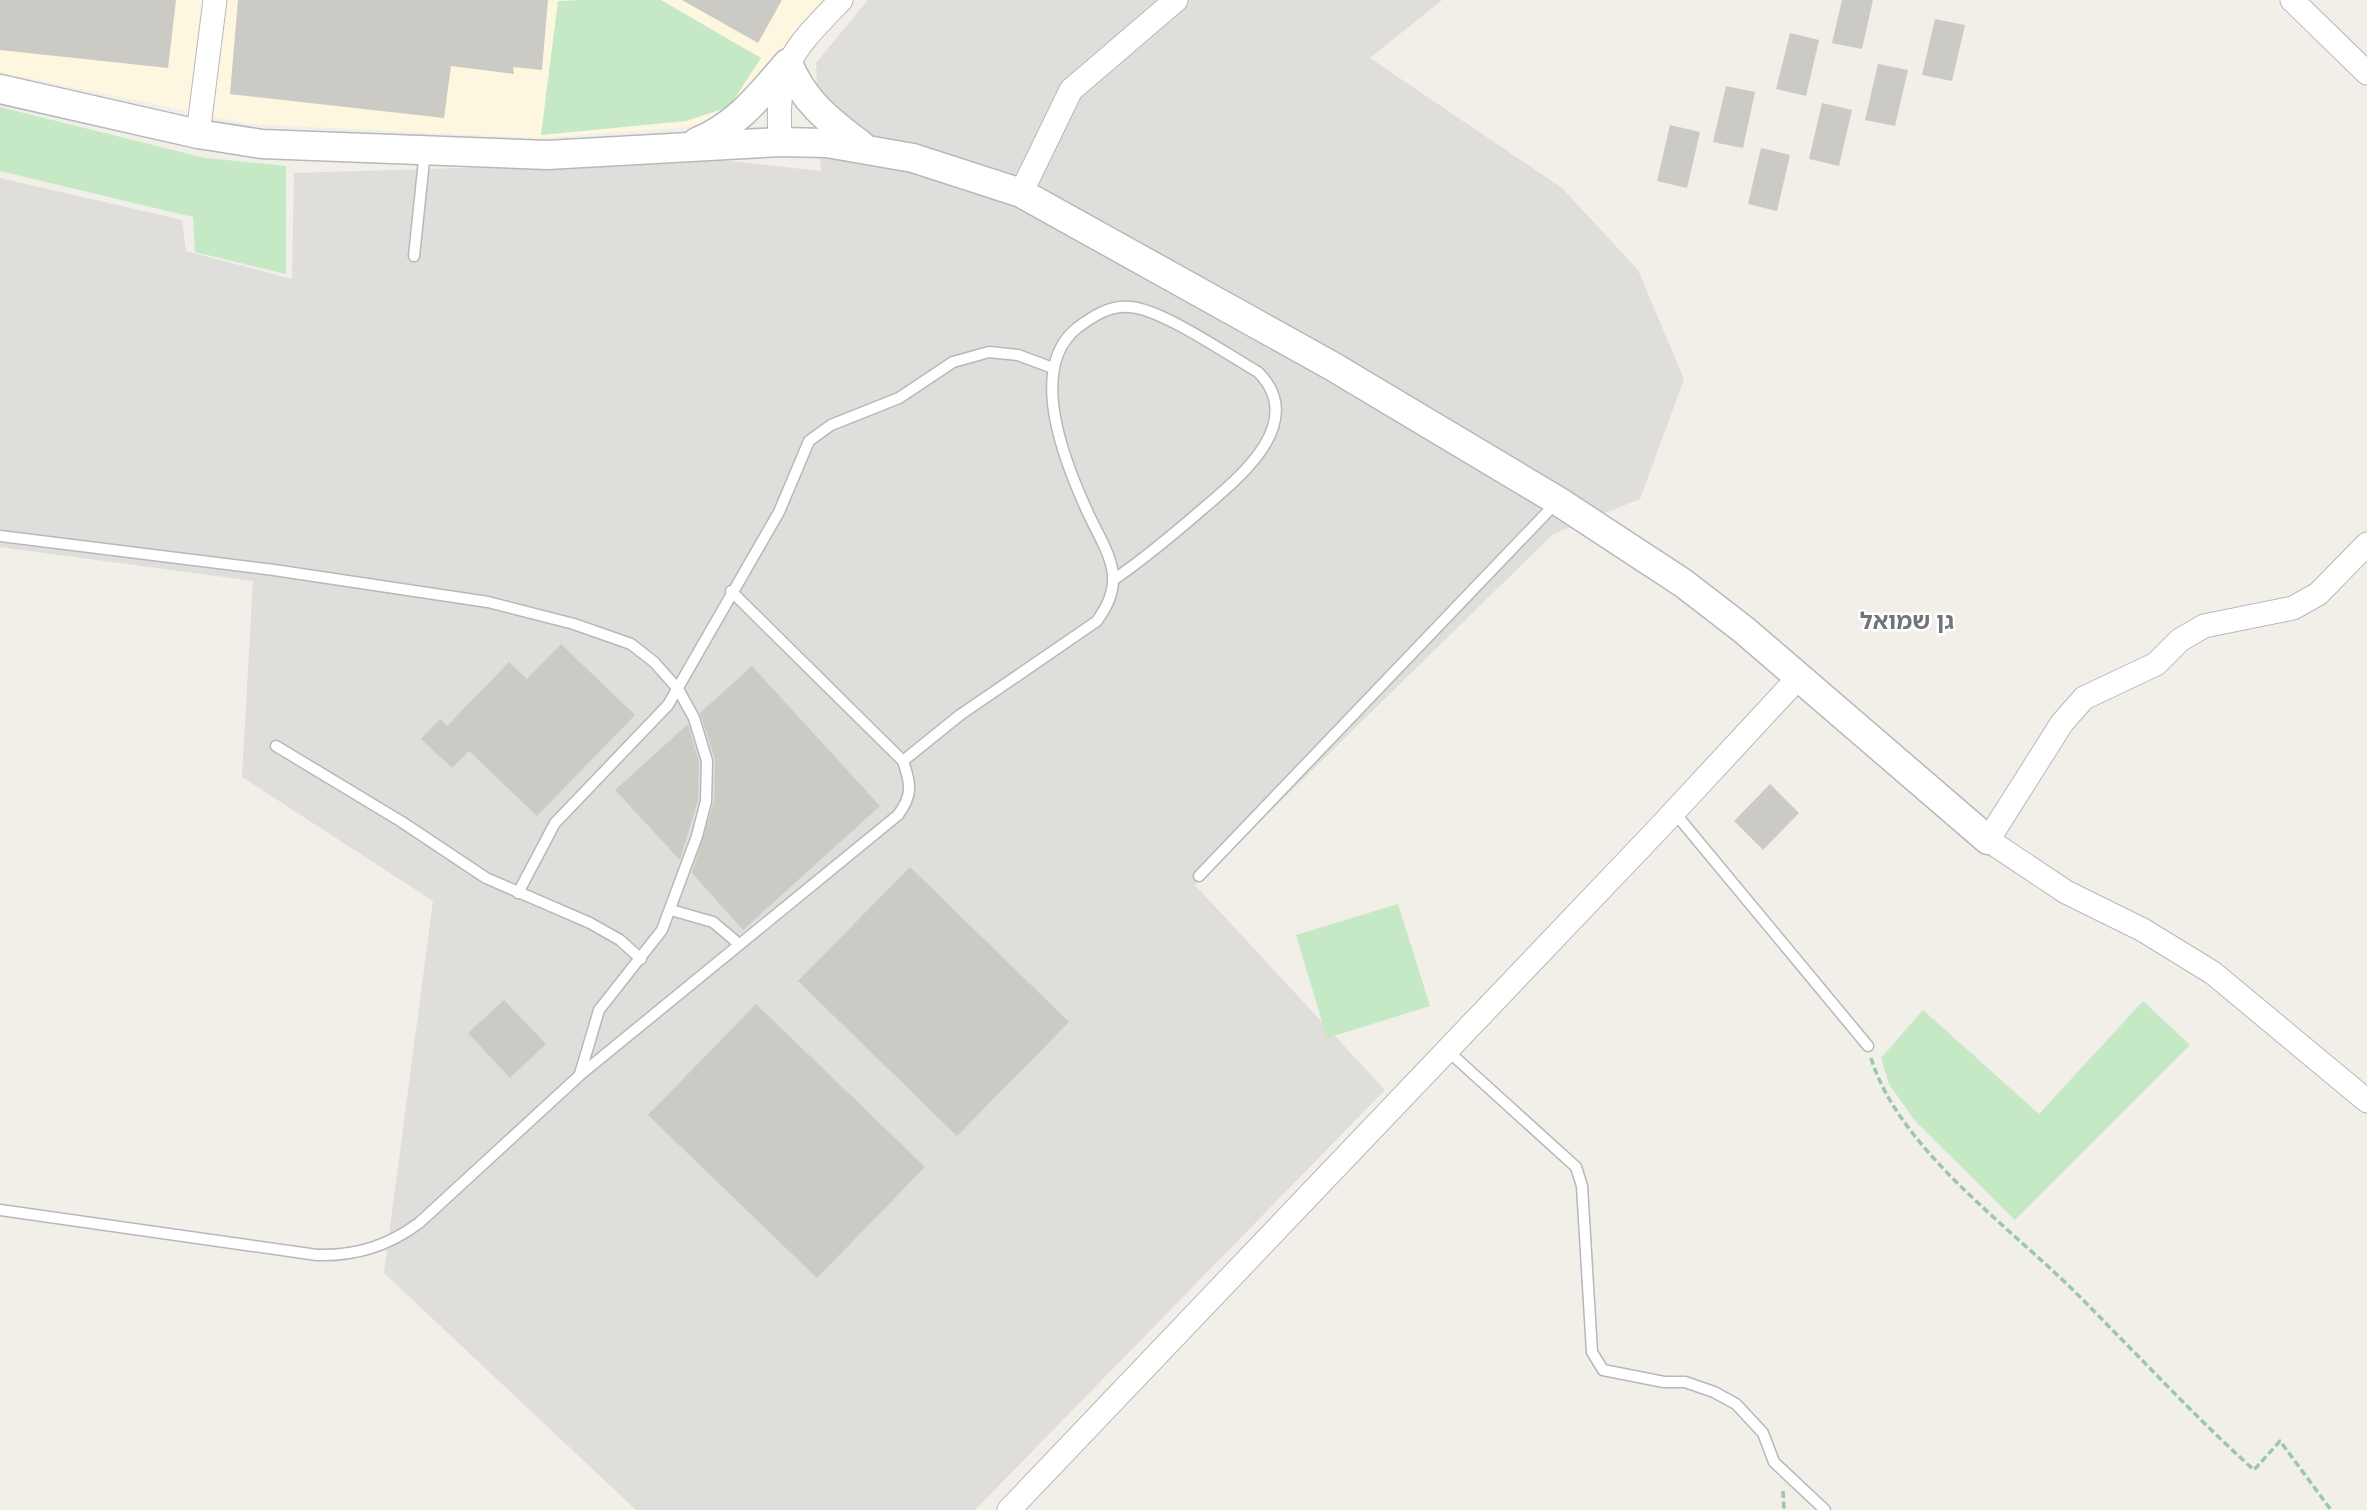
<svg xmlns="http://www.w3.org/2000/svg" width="2367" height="1510" viewBox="0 0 2367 1510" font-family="'Noto Sans','Noto Sans Hebrew',sans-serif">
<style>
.commercial{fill:#fef7e0}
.industrial{fill:#e0deda}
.green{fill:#c5e8c5}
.building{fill:#cccac5}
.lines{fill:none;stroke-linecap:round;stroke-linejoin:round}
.service-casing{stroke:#b5b8bc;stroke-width:13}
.minor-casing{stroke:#b5b8bc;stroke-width:25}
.tertiary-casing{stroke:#b5b8bc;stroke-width:31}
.path{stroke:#9cc7a9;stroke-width:3.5;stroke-dasharray:7 3.5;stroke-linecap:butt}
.service{stroke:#fff;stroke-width:10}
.minor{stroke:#fff;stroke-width:23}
.tertiary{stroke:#fff;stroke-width:28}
.labels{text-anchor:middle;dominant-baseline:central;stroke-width:5;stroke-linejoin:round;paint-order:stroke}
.quarter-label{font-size:23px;font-weight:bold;fill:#70757a;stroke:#fff}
</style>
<rect width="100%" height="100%" fill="#f1efe8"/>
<polygon class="commercial" points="0,0 852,0 730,111 689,127 537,138 249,124 0,72"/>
<polygon class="industrial" points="868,0 1442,0 1370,58 1562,188 1638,270 1684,379 1640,499 1553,534 1195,885 1385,1090 975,1510 636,1510 384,1273 433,901 242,777 253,581 0,547 0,178 182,220 186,251 292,279 294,173 720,160 821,171 816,63"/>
<g class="green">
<polygon points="582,0 661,0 761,58 729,107 686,121 541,135 558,1"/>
<polygon points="0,107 205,158 286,166 286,274 195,252 193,217 0,171"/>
<polygon points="1398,904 1430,1006 1327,1038 1296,935"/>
<polygon points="2143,1001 2190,1045 2015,1220 1915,1121 1889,1084 1881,1058 1923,1010 2039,1114"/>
</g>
<g class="building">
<polygon points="0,0 176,0 168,68 0,50"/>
<polygon points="238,0 548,0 542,70 513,67 514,74 451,66 444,118 230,94"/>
<polygon points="682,0 782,0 758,43"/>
<polygon points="1842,0 1873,0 1862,49 1832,43"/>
<polygon points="1935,19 1965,25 1952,81 1922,75"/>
<polygon points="1790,33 1819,40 1806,96 1776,89"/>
<polygon points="1878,64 1908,70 1895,126 1865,120"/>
<polygon points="1726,86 1755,92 1743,148 1713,142"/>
<polygon points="1822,103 1852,110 1839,166 1809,159"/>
<polygon points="1670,125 1700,132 1687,188 1657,181"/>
<polygon points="1761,148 1790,155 1777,211 1748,204"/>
<polygon points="561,644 635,715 537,816 469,751 452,768 421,739 440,719 447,726 509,662 527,679"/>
<polygon points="752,666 880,806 743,930 692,873 714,801 715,759 700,713"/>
<polygon points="688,724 699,762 698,800 680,860 615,790"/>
<polygon points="1770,784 1799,813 1763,850 1734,821"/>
<polygon points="910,867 1069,1022 957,1136 798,981"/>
<polygon points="504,1000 546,1044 510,1078 468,1033"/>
<polygon points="756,1004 925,1167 817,1278 648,1115"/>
</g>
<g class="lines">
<defs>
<g id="service">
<polyline points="414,256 425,151"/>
<polyline points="0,536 274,570 488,602 574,624 631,644 654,662 678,689 694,718 707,761 706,801 697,836 662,930 599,1010 580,1074"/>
<polyline points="276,746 402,822 486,878 590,923 620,940 641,959"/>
<path d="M903 761 960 715 1097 621C1105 609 1112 598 1113 582 1115 560 1097 533 1088 513 1066 465 1026 369 1077 328 1093 316 1110 305 1130 307 1162 309 1228 355 1258 372 1310 424 1235 481 1198 513 1170 537 1143 560 1113 580"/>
<polyline points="1674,812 1868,1046"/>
<polyline points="1199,876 1556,503"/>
<polyline points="518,893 555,823 668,705 779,512 809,441 831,425 899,398 953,362 989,352 1018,355 1053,368"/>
<polyline points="671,910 713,922 739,944"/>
<polyline points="1448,1051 1576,1167 1582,1186 1592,1352 1603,1370 1664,1382 1685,1382 1714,1392 1736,1404 1763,1433 1774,1462 1825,1510"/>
<path d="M0 1210 317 1255C356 1256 388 1246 419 1223L580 1075 898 815C913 795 911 784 903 761L731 591"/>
</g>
<g id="minor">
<polyline points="2292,0 2367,73"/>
<polyline points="198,134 215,0"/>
<path d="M780 142C776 65 790 53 841 0"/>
<polyline points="1021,193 1071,90 1176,0"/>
<polyline points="2367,544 2318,594 2293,608 2204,626 2180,640 2156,664 2084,698 2062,723 1988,840 2066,892 2143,930 2213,973 2367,1101"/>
<polyline points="1009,1510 1659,828 1798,678"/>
</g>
<g id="tertiary">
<polyline points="0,89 198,134 262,144 547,155 780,142 827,143 913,158 1021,193 1332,366 1558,501 1683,583 1744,630 1988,840"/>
<path d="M697 142C738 125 760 95 788 63 803 101 829 121 861 145"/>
</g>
</defs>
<use href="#service" class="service-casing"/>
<use href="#minor" class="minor-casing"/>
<use href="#tertiary" class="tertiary-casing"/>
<g class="path">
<path d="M1871 1058C1899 1149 2009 1226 2076 1293 2135 1352 2192 1414 2254 1470L2280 1441 2331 1510"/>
<polyline points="1783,1491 1784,1510"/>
</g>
<use href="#service" class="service"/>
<use href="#minor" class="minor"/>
<use href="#tertiary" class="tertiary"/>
</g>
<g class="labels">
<g class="quarter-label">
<text x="1907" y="620">גן שמואל</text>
</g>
</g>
</svg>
